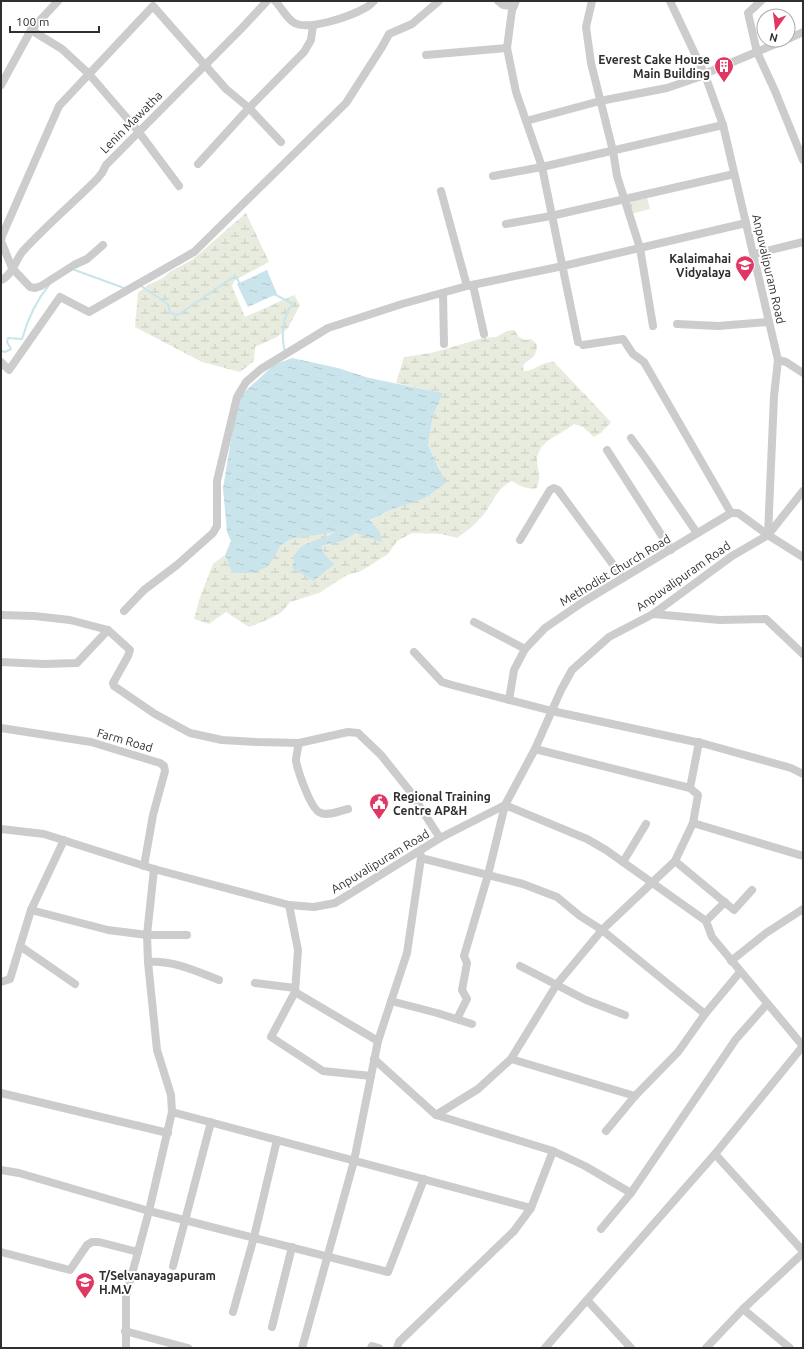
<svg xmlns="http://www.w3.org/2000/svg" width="804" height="1349" viewBox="0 0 804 1349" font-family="Ubuntu,sans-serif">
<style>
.wetland{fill:url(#wetland-marsh)}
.park{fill:url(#park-tufts)}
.water{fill:url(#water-ripples)}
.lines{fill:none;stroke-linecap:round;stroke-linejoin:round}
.stream{stroke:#cae4eb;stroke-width:2}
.minor{stroke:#ccc;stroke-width:8}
.labels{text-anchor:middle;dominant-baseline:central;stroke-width:4;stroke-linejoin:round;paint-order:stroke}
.poi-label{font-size:12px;font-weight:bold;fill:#2f2f2f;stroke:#fff;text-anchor:end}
.street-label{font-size:12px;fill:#2f2f2f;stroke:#fff}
</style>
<defs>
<pattern id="wetland-marsh" width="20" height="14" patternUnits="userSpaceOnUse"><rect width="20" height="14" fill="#e8ecde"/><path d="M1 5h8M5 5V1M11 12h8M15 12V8" fill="none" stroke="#c7cbbf"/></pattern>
<pattern id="park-tufts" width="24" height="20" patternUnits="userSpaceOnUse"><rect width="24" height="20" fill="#e8ecde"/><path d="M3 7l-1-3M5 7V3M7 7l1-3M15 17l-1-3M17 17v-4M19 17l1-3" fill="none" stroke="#c7cbbf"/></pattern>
<pattern id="water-ripples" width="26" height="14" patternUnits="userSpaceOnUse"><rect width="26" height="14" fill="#cae4eb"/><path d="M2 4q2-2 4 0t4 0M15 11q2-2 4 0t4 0" fill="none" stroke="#aec4ca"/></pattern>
</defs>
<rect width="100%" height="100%" fill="#fff"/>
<g class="wetland">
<polygon points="246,213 269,262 235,280 232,286 245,317 294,295 300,305 288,328 277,337 255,347 254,361 240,372 202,362 135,327 138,293 148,285 163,278 171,271 192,260"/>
<path d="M514 330 519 337 525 340 531 339 537 344C537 356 533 357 524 364L523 371C536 371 541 361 554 362L611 422 601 433 594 437 583 427 574 424C560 436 539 439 537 460 537 465 539 470 539 475 540 479 538 484 537 488 527 490 520 486 512 481 498 487 493 502 484 514 476 524 467 531 457 538L441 534 412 533 397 541 388 554 361 571 347 575 319 593 290 602 282 612 269 619 249 627 226 612 209 624 194 619 200 597 213 564 225 555 232 572 277 553 280 546 291 539 335 531 322 539 307 543 326 556 321 546 343 541 356 533 379 531 370 520 390 510 440 469 428 445 433 416 443 393 396 383 404 357 431 353 483 338 496 337 507 331Z"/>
</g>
<polygon class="park" points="647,197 650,209 631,214 628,202"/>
<g class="water">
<polygon points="267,270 277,294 248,307 237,284"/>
<path d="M292 358 338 368 369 378 443 393 433 416 428 445 446 483 425 498 390 510 370 520 379 531 382 542 356 533 343 541 321 546 326 556 334 564 314 581 292 568C293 564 294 559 295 555 302 540 322 541 334 532L291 539 280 546 277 553 267 567 253 573H232L225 555 231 541 227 532 223 488 235 416 241 395 274 365Z"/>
</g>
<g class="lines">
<g class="stream">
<polyline points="72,269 124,288"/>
<polyline points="141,286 168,304 170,313 178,315 235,276 241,285"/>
<path d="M274 294 293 304C282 315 281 337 285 352"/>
<path d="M1 351 5 352 11 349 7 342 8 338 22 339C28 318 36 301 49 285"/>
</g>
<g class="minor">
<path d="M275 1C281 7 286 17 293 22 307 32 351 16 365 8 368 7 371 4 374 1"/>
<polyline points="498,1 503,5 514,6"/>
<polyline points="516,1 512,10 507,48 516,92 542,167 578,342"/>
<polyline points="592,1 586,27 591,63 613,151 617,176 640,248 653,326"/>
<polyline points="761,1 748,13 757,52 775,91 803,160"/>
<polyline points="31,30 62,49 89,74 138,131 179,186"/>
<polyline points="788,39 803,32"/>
<polyline points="426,55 507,48"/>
<polyline points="1,85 31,30 58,1"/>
<polyline points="526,121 600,101 667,88 705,75 709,72 785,40"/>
<polyline points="198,164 249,108 304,52 311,40 313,25"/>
<polyline points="493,176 542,167 723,125"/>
<polyline points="441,191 467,286"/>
<polyline points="506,224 551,216 734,174"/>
<polyline points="103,245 87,259 74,265 41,286 35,288 30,287 12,268 1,241 2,236 59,106 153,6 226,89 249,108 281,142"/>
<polyline points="754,254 803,242"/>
<path d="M1 280C12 276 16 259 23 251 46 226 73 203 97 179L102 173 106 165 241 29 267 1"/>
<polyline points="473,285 484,334"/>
<polyline points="443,293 444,344"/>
<polyline points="677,324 718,326 768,322"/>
<polyline points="583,345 623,339 633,354 644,362 731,513"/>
<polyline points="778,360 786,362 803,373"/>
<polyline points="1,362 9,370 60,297 89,312 194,252 346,103 382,47 389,34 412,24 439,1"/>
<polyline points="631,438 647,460 697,533"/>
<polyline points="607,450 671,550"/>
<polyline points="768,535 803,491"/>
<polyline points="520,540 550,490 554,488 558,490 623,578"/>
<polyline points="124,611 144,590 177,565 213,533 217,526 217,481 237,397 246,382 261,369 328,328 402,304 467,286 563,266 746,223"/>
<polyline points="653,614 720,620 766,619 803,654"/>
<polyline points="1,615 34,616 70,620 108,630"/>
<polyline points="474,622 525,649"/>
<polyline points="414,652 442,682 452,685 552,711 705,744 791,768 803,774"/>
<polyline points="1,662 44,664 77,663 108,630 130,650 128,656 113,683 114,686 155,714 190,733 222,740 257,742 299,743 348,732 358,733 381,755 409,790 440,838"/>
<polyline points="509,700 514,670 525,649 545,628 583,602 731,513 738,513 768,535 803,557"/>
<polyline points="1,728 91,742 160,763 164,766 165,771 153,815 144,866"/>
<path d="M299 743C298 749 296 755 296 761 298 771 311 811 321 813 329 816 340 811 348 809"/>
<polyline points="690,788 699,742"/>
<polyline points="693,823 803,856"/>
<polyline points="1,829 44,834 154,869 289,905 314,907 335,903 440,838 505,805 535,749 561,690 572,670 609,637 653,614 732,556 768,535 774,396 778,360 723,125 705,75 670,1"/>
<polyline points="421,858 523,884 557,897 580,916 602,930 705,1014 678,1052 635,1096 606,1131"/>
<polyline points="675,861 734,910 752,890"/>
<polyline points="623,862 646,824"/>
<polyline points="289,905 298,950 295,992 271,1037 323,1071 371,1076"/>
<polyline points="31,910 108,930 147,935 187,935"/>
<polyline points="706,921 725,902"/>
<polyline points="20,946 75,984"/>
<polyline points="731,961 766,933 803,909"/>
<path d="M148 962C173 960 196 971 219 980"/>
<polyline points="520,966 586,1000 625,1015"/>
<polyline points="1,982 10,979 31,910 64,840"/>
<polyline points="255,983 295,988"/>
<polyline points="295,992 378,1041"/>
<polyline points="391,1001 437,1013 472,1024"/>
<polyline points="705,1014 740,972"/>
<polyline points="457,1019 467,999 462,990 467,963 464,956 488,875 505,805 587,839 606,850 706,921 712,937 803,1046"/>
<polyline points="374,1059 436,1115 553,1151 585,1166 631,1193"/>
<polyline points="511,1059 635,1096"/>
<polyline points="1,1093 168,1133"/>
<polyline points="172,1112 531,1208"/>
<polyline points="436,1115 478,1089 511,1059 557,984 602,930 675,861 693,823 698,795 690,788 535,749"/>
<polyline points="715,1154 803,1251"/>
<polyline points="1,1170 19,1173 149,1211 388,1272 424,1179"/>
<polyline points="601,1229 631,1193 736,1039 767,1004"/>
<polyline points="1,1252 70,1270 87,1245 92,1242 99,1242 138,1252"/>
<polyline points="173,1266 211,1122"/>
<polyline points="743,1309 790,1348"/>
<polyline points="233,1312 254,1237 277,1140"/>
<polyline points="272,1327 292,1247"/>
<polyline points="125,1331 188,1348"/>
<polyline points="126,1348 126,1296 149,1211 172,1112 171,1095 157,1050 148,962 147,935 154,869"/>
<polyline points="302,1348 354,1161 378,1041 407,953 421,858 420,851"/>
<polyline points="371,1348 372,1346 379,1348"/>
<polyline points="397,1348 399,1342 514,1231 531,1208 553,1151"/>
<polyline points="545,1348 587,1300"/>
<polyline points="631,1348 587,1300 715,1154 803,1046"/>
<polyline points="706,1348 743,1309 803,1253"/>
</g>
</g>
<defs>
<symbol id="building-pin" viewBox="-11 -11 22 30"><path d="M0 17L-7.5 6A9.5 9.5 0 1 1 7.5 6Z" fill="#e03864" stroke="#fff"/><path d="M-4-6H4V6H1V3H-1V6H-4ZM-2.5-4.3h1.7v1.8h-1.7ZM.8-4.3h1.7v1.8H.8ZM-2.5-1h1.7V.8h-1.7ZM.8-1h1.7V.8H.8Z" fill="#fff"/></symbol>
<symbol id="school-pin" viewBox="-11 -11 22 30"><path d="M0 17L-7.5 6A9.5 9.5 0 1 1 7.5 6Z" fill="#e03864" stroke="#fff"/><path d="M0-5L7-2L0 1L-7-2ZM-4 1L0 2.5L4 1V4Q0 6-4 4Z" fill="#fff"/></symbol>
<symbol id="civic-pin" viewBox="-11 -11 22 30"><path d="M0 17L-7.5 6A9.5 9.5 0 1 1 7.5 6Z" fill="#e03864" stroke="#fff"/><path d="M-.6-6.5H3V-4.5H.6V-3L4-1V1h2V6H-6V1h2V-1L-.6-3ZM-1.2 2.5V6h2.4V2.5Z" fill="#fff"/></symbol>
</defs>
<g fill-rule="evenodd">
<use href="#building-pin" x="713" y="55" width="22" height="30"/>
<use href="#school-pin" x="734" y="254" width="22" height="30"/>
<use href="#civic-pin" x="368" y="792" width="22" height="30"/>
<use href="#school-pin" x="74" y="1271" width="22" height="30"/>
</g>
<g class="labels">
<g class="poi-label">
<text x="710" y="59">Everest Cake House<tspan x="710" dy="14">Main Building</tspan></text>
<text x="731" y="258">Kalaimahai<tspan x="731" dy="14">Vidyalaya</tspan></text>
<text x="393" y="796" text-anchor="start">Regional Training<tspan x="393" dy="14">Centre AP&amp;H</tspan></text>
<text x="99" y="1275" text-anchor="start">T/Selvanayagapuram<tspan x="99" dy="14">H.M.V</tspan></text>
</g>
<g class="street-label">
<text transform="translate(131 122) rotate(-45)">Lenin Mawatha</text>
<text transform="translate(769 269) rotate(77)">Anpuvalipuram Road</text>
<text transform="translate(615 570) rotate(-31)">Methodist Church Road</text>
<text transform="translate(683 576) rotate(-35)">Anpuvalipuram Road</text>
<text transform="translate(125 740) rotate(16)">Farm Road</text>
<text transform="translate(380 861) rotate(-31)">Anpuvalipuram Road</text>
</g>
</g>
<rect width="804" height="1349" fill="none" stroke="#2f2f2f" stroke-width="4"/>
<g transform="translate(776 28) rotate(194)"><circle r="19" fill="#ffffff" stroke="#acacac"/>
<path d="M0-3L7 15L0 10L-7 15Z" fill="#e03864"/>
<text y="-6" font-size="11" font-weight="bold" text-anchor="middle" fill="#2f2f2f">N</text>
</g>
<path d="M10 26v6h89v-6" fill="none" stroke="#2f2f2f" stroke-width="2"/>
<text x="16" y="26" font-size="12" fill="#2f2f2f" stroke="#ffffff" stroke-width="3" paint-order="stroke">100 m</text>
</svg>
